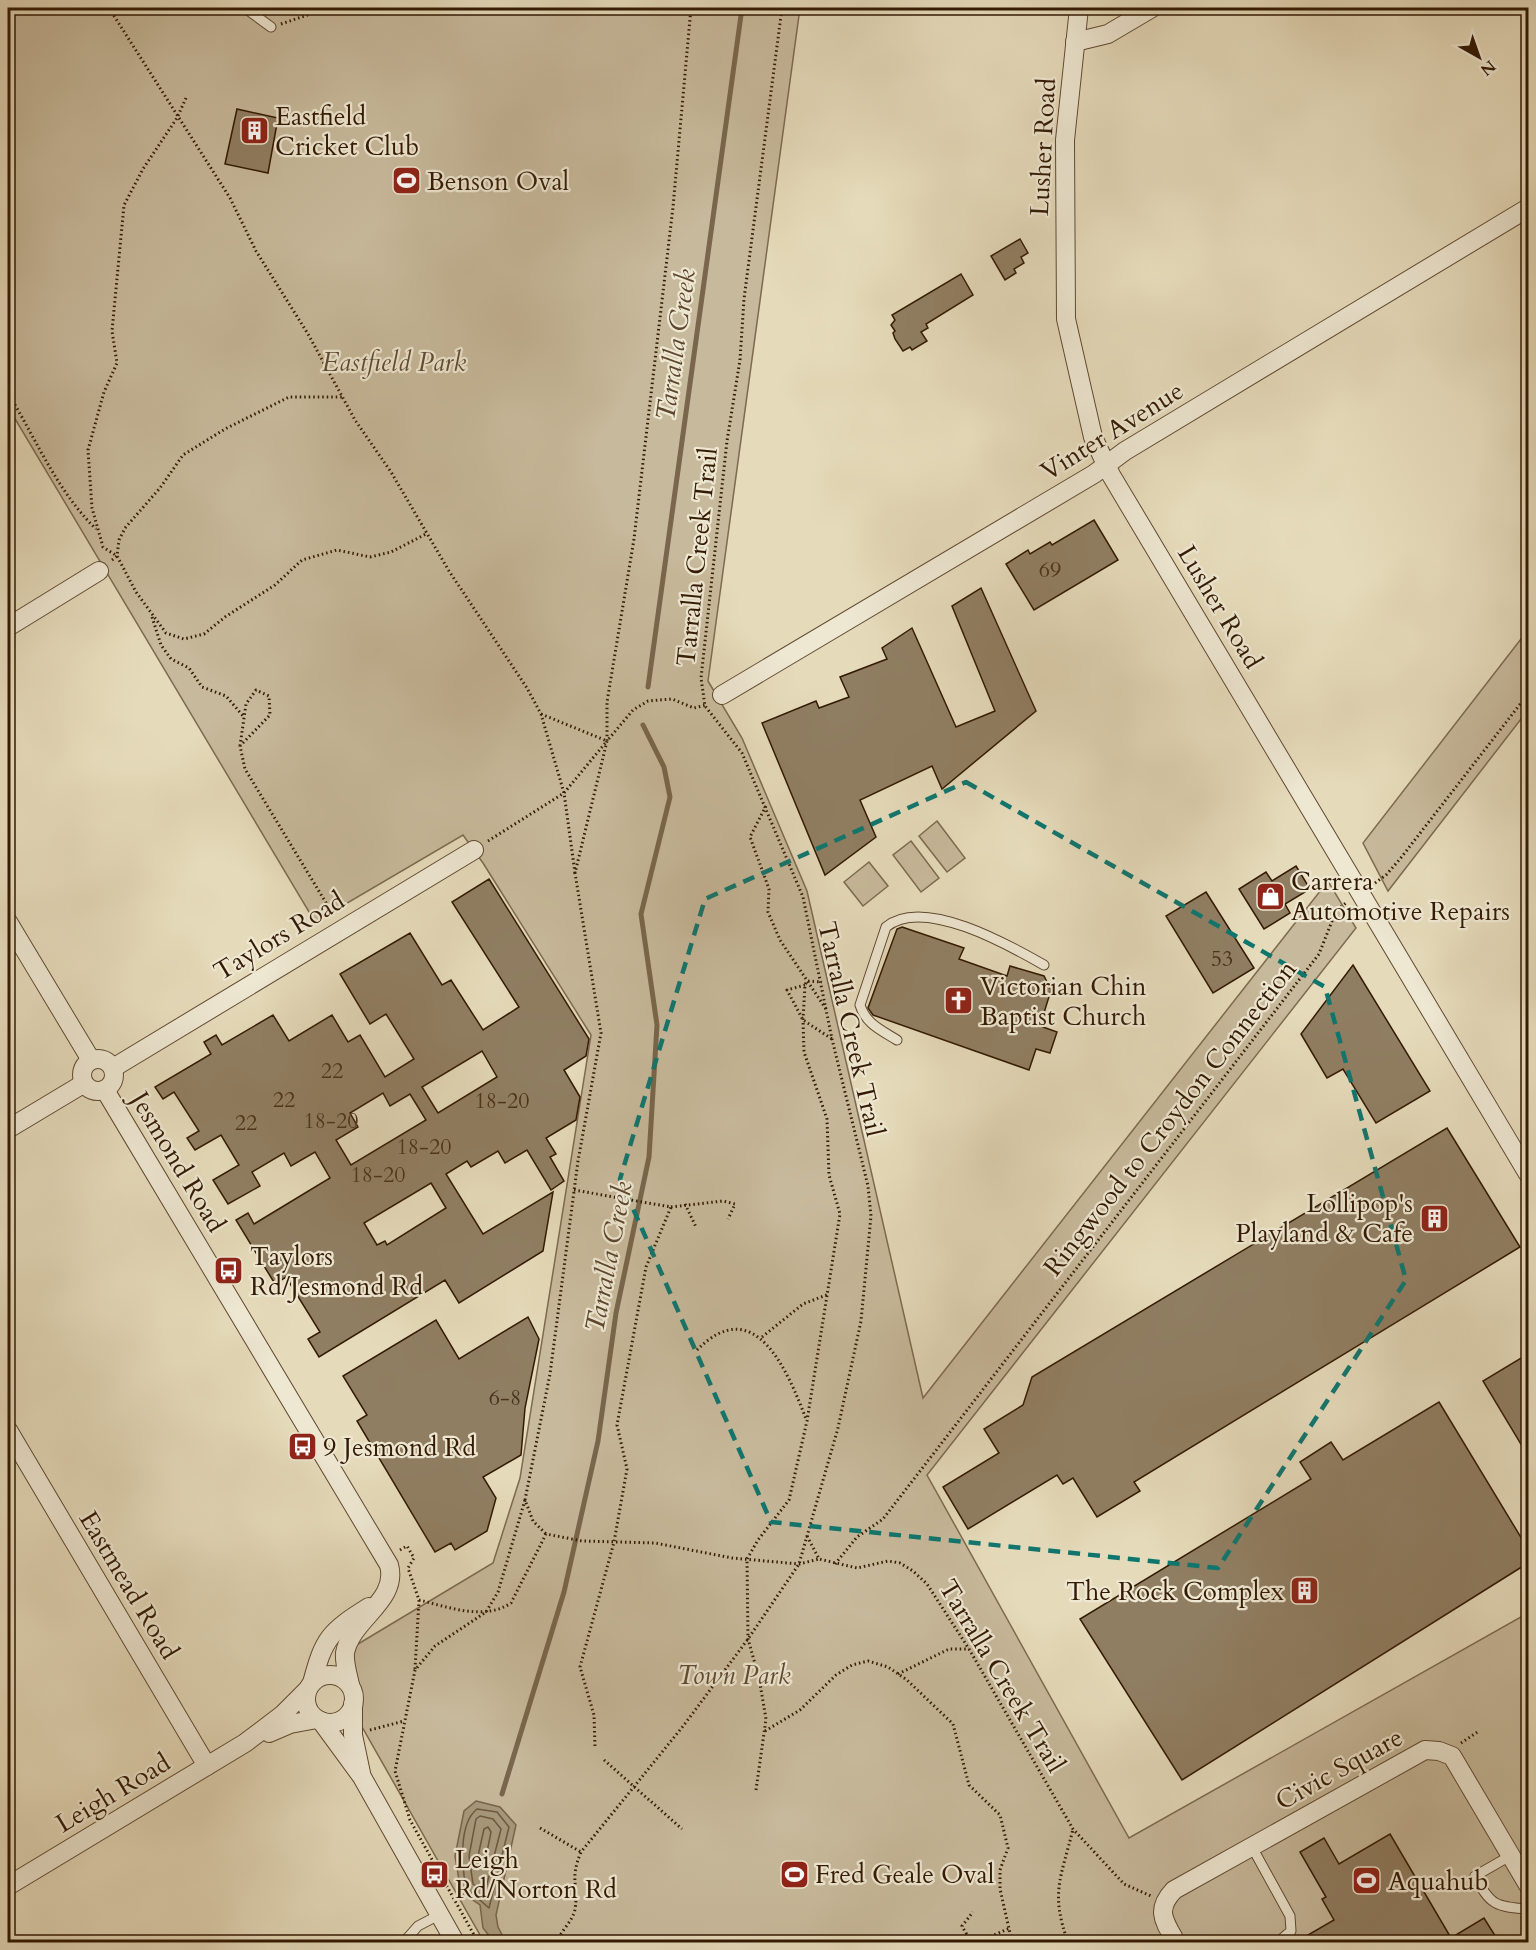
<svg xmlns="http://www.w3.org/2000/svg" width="1536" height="1950" viewBox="0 0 1536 1950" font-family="Cardo,serif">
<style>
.green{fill:#c7b99b;stroke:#7d6a4f;stroke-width:1.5}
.water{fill:#a8997c;stroke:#79664c;stroke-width:1.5}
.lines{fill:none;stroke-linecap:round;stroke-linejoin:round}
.shore{stroke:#6e5a40;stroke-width:1.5}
.stream{stroke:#79664c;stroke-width:5}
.building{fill:#907e62;stroke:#331a03;stroke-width:1.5;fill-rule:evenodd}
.lane-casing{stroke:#604a31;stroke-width:11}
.street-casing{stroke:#604a31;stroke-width:20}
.path{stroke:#331a03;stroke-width:3;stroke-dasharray:1.5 3;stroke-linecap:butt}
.lane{stroke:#eee7d2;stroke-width:9}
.street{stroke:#eee7d2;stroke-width:18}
.marked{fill:none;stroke:#0f766e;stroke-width:4.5;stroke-dasharray:12 8;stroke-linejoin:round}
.labels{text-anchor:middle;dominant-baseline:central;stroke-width:4.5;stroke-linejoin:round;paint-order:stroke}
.number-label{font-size:22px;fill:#4a331b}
.poi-label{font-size:26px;fill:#331a03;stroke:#eee7d2;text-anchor:start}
.street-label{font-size:26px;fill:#331a03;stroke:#eee7d2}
.park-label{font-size:26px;font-style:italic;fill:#5f4a31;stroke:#eee7d2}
.water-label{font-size:27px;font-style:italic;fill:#5c462d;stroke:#eee7d2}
</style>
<rect width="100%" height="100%" fill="#e5daba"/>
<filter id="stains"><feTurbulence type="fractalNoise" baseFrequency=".00333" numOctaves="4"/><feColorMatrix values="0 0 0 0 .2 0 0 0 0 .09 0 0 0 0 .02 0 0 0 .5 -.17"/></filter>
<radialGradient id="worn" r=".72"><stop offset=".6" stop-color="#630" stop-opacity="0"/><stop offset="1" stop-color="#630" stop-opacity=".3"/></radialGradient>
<g class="green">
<polygon points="8,8 800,8 708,681 742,738 807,891 923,1398 1328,881 1356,928 927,1475 1129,1838 1528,1613 1528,1942 484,1942 361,1725 362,1695 354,1670 353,1647 493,1563 520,1478 591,1035 483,863 463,835 315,922 8,407"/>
<polygon points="1528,630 1528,710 1388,891 1363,843"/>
<polygon points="937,821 965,858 947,872 919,836"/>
<polygon points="911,841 939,878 921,892 893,855"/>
<polygon points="869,862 888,886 863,906 844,882"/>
</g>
<polygon class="water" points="476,1801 500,1807 516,1825 496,1915 498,1927 506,1942 494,1942 483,1928 480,1905 461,1892 455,1856 464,1811"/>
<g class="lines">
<g class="shore">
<path d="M477 1809 497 1812 509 1827 489 1908 466 1888C462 1867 458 1824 477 1809Z"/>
<polygon points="480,1816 493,1819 501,1829 485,1892 473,1884 469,1856 476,1819"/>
<polygon points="488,1827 491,1832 485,1862 481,1864 478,1856 484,1829"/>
</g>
<g class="stream">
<polyline points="648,687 742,8"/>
<polyline points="502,1794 564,1592 598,1441 616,1313 649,1157 657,1025 641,914 670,797 664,767 643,725"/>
</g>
</g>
<g class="building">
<polygon points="237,109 278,118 268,173 225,164"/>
<polygon points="1020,239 1028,253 1021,257 1024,263 1014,269 1016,273 1005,280 991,256"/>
<polygon points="961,274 973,295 926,324 928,328 921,332 927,341 912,350 910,347 903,351 895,339 893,333 895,331 891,325 895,320 892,315"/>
<polygon points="1094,520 1118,560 1034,610 1006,564 1028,550 1030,554 1050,542 1052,545"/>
<polygon points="981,588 1036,711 942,789 932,766 860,800 876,837 825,875 762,723 816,701 819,708 849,697 840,677 887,659 882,648 912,628 956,727 995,711 952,606"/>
<polygon points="1296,866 1310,889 1285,904 1290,913 1264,929 1239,889 1266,872 1272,881"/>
<path d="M489 879 589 1039 586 1056 564 1070 580 1097 576 1120 546 1138 556 1154 550 1157 564 1181 551 1190 527 1150 505 1163 498 1151 471 1167 467 1161 446 1174 483 1234 553 1192 543 1251 459 1303 445 1280 319 1357 308 1339 320 1332 286 1277 275 1284 236 1220 248 1213 254 1224 330 1178 315 1152 291 1166 284 1153 252 1172 260 1186 228 1204 213 1180 239 1165 221 1135 195 1150 187 1138 199 1131 174 1092 163 1099 155 1087 211 1054 204 1042 216 1035 222 1045 273 1015 289 1041 332 1015 348 1042 360 1035 385 1077 414 1059 386 1014 370 1024 340 974 410 933 442 985 451 980 483 1030 519 1007 452 902ZM482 1051 497 1077 438 1113 422 1087ZM383 1093 390 1106 410 1094 426 1120 351 1165 336 1140 358 1127 350 1113ZM431 1183 446 1208 387 1245 385 1241 377 1245 364 1223Z"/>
<polygon points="1206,892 1254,968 1213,993 1166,916"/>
<polygon points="902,927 964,948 959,959 1007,976 1010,966 1044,976 1051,990 1040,1026 1057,1032 1050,1053 1036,1049 1029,1070 873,1015 868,1008 897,929"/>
<polygon points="1353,965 1430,1091 1376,1123 1343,1069 1327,1078 1301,1034"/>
<polygon points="1447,1128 1520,1247 1134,1482 1140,1491 1097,1517 1073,1478 1063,1484 1057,1475 968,1529 943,1487 999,1453 984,1429 1023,1405 1032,1377"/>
<polygon points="528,1317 539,1339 525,1408 521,1455 483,1477 496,1498 487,1531 455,1550 451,1543 435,1552 357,1421 367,1415 343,1376 436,1320 459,1359"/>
<polygon points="1528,1354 1528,1456 1483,1381"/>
<polygon points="1439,1402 1528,1549 1528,1563 1182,1780 1080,1619 1311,1479 1300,1462 1331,1442 1343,1460"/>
<polygon points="1390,1834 1451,1938 1484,1918 1499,1942 1296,1942 1334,1920 1322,1899 1326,1897 1300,1852 1324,1838 1339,1864"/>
</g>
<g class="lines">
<defs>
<g id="lane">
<polyline points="245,8 271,27"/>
<path d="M897 1040C881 1030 866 1024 860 1005L886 927C923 896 1009 945 1044 965"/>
<polyline points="1252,1847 1290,1916 1291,1931 1278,1942"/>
<path d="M1510 1856 1475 1876C1490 1905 1496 1907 1528 1909"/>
<polyline points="404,1942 418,1926 439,1915"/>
</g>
<g id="street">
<polyline points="1079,8 1065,140 1066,319 1093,437 1111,475 1528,1174"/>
<polyline points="1075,42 1108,34 1152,8"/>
<polyline points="8,627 99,571"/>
<polyline points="722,695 1094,474 1125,451 1528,208"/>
<polyline points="8,922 91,1060"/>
<circle cx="98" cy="1075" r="16"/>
<polyline points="113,1068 474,850"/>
<path d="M105 1090 389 1565C399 1601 351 1619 345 1653 344 1663 348 1675 350 1685"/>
<polyline points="8,1129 83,1084"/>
<polyline points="8,1430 207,1766"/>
<circle cx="330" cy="1699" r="24"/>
<path d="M312 1683C324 1638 329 1632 369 1607"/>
<polyline points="353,1704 353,1735 361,1773"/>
<polyline points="321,1721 362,1777 455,1942"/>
<polyline points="269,1733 290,1724 317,1719"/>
<polyline points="8,1886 245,1743 282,1715 308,1689"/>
<path d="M1176 1942C1164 1921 1155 1910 1174 1890L1425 1750 1439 1751 1452 1756 1528 1885"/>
</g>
</defs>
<use href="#lane" class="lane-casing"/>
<use href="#street" class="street-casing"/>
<g class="path">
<polyline points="109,8 230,198 256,251 308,334 355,420 391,472 449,571 527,688 541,714 564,793 575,873"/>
<polyline points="281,24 328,8"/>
<polyline points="186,98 177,118 143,169 124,205 112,331 117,363 104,392 88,450 92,508 103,547 117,556 136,592 166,633 184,639 204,634 225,617 275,585 302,560 337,550 370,557 391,552 426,534"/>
<path d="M8 393C36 439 57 491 96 529"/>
<polyline points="112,560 117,556 119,540 125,528 160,488 183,455 225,429 289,397 342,397"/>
<polyline points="152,617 161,645 171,659 189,668 202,687 226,696 244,717"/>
<polyline points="541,714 607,741"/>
<polyline points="240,746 246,704 256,690 269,696 270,715 240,746 245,769 334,916"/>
<polyline points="766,806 750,837 769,889 768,912 780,940 826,1009"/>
<polyline points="488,841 564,793 607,741 607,702 634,539 673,207 691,8"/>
<polyline points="1375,883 1386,875 1400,859 1528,694"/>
<polyline points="805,985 787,990 803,1020 832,1039"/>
<polyline points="574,1190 671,1207 646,1267 617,1425 627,1469 614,1542 580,1667 594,1715 595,1747"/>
<polyline points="685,1204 696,1227"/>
<polyline points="671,1207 723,1201 735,1204 728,1219"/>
<polyline points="762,1337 803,1304 829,1294"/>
<path d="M697 1350C755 1291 788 1372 806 1419"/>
<polyline points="525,1500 550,1374 578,1161 601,1033 575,873 607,741 633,710 648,701 672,699 694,708 706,705"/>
<polyline points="807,1536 819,1559 857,1568 888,1561 900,1563 913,1571 927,1584 969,1649 1073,1829 1124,1884 1151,1896"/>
<polyline points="400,1550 407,1546 414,1558 408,1568 419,1600 415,1669"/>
<polyline points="835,1564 857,1537 883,1519 1319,954 1336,911 1347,902"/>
<path d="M419 1600C448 1607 484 1621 511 1603L546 1534 582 1541 655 1543 732 1558 799 1564 819 1559"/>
<polyline points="898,1674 949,1649 969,1649"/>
<polyline points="370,1730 404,1721"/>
<polyline points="765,1731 800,1710 836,1675 852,1665 868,1661 888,1667 907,1680 953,1724 969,1785 1000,1815 1008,1848 1000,1870 1000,1889 1012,1942"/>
<polyline points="1461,1743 1479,1731"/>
<polyline points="604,1760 682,1829"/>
<polyline points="756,1790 766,1719 759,1678 748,1639 747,1559 758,1540 789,1500 807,1421 840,1214 829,1175 827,1119 804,1052 803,1020 805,985 807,981 822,982"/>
<polyline points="540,1828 581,1852"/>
<polyline points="478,1942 410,1820 395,1771 415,1670 435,1646 486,1612 498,1592 525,1500 533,1521 546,1534"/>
<path d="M556 1942C560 1933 574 1919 575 1909 579 1886 569 1880 581 1852L684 1725 748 1639 799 1564 838 1428 861 1321 871 1216 868 1186 832 1039 803 897 742 753 705 706 701 678 727 441 740 360 744 299 782 8"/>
<polyline points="971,1942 962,1926 973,1912"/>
<polyline points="978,1942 1010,1928"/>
<path d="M1068 1942C1050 1893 1061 1878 1073 1829"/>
</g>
<use href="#lane" class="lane"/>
<use href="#street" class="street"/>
</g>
<path class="marked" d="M966 782 1325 987 1406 1280 1218 1568 771 1522 620 1179 705 899Z"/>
<defs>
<symbol id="building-square" viewBox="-11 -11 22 22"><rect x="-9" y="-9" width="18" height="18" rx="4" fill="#8f2418" stroke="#eee7d2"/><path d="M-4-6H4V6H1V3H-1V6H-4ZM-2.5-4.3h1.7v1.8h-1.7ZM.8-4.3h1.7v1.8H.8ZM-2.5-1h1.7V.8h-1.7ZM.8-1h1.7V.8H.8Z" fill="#fff"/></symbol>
<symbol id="stadium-square" viewBox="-11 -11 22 22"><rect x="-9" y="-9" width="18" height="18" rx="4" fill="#8f2418" stroke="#eee7d2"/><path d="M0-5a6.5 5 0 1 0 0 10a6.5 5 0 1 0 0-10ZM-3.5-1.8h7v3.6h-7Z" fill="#fff"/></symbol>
<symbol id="shop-square" viewBox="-11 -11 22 22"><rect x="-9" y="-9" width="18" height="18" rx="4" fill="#8f2418" stroke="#eee7d2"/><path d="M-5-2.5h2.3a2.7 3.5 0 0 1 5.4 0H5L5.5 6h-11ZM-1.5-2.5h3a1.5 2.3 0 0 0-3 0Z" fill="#fff"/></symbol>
<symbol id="church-square" viewBox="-11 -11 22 22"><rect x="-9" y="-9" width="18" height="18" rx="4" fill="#8f2418" stroke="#eee7d2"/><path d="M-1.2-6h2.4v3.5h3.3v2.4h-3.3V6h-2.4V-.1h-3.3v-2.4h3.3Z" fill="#fff"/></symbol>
<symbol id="bus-square" viewBox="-11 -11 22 22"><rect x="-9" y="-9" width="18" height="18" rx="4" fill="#8f2418" stroke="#eee7d2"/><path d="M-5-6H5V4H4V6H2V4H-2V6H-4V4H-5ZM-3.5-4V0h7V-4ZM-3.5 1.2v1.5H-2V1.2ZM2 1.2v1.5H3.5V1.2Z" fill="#fff"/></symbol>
</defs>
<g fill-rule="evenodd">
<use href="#building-square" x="238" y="114" width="33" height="33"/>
<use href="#stadium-square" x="390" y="164" width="33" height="33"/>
<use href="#shop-square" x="1254" y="880" width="33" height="33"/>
<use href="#church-square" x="942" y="984" width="33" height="33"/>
<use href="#building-square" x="1418" y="1202" width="33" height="33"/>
<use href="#bus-square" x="212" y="1254" width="33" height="33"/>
<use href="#bus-square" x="286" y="1430" width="33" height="33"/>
<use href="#building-square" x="1288" y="1574" width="33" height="33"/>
<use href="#bus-square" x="418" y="1858" width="33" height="33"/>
<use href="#stadium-square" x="778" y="1858" width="33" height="33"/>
<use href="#stadium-square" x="1350" y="1864" width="33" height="33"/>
</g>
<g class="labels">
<g class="number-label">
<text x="1050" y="570">69</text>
<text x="1222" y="959">53</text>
<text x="332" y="1071">22</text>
<text x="284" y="1100">22</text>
<text x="502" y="1101">18-20</text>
<text x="331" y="1121">18-20</text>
<text x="246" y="1123">22</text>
<text x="424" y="1147">18-20</text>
<text x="378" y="1175">18-20</text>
<text x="505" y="1398">6-8</text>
</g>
<g class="poi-label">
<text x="275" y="116">Eastfield<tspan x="275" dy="30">Cricket Club</tspan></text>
<text x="427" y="181">Benson Oval</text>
<text x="1291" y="881">Carrera<tspan x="1291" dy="30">Automotive Repairs</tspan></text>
<text x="980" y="986">Victorian Chin<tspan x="980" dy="30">Baptist Church</tspan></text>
<text x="1413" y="1203" text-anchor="end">Lollipop's<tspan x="1413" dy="30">Playland &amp; Cafe</tspan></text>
<text x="250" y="1256">Taylors<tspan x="250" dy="30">Rd/Jesmond Rd</tspan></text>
<text x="323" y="1447">9 Jesmond Rd</text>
<text x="1284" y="1591" text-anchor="end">The Rock Complex</text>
<text x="455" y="1859">Leigh<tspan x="455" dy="30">Rd/Norton Rd</tspan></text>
<text x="815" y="1874">Fred Geale Oval</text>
<text x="1388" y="1881">Aquahub</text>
</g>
<g class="street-label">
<text transform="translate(1043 147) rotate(-87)">Lusher Road</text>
<text transform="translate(1112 431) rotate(-32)">Vinter Avenue</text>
<text transform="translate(697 557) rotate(-84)">Tarralla Creek Trail</text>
<text transform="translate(1220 607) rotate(59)">Lusher Road</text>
<text transform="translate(279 936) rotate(-31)">Taylors Road</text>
<text transform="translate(851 1029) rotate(77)">Tarralla Creek Trail</text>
<text transform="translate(1170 1118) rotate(-52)">Ringwood to Croydon Connection</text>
<text transform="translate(178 1162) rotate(59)">Jesmond Road</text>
<text transform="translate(129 1585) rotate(59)">Eastmead Road</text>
<text transform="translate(1002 1676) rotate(59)">Tarralla Creek Trail</text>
<text transform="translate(1339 1769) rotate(-29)">Civic Square</text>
<text transform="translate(113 1793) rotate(-31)">Leigh Road</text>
</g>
<g class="park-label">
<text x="394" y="362">Eastfield Park</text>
<text x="734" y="1675">Town Park</text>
</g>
<g class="water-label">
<text transform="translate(676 345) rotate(-82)">Tarralla Creek</text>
<text transform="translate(609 1257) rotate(-79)">Tarralla Creek</text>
</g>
</g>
<rect width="1536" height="1950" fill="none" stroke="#e5daba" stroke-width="30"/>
<rect x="9" y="9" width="1518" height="1932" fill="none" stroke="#331a03" stroke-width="3"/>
<rect x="15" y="15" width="1506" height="1920" fill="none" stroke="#331a03" stroke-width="1.5"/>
<g transform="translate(1479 57) rotate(140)" stroke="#eee7d2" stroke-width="4.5" paint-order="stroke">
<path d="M0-4.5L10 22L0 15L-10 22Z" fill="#331a03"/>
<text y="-9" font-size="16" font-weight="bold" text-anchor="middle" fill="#331a03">N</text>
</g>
<rect width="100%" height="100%" filter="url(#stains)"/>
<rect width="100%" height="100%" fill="url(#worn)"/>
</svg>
